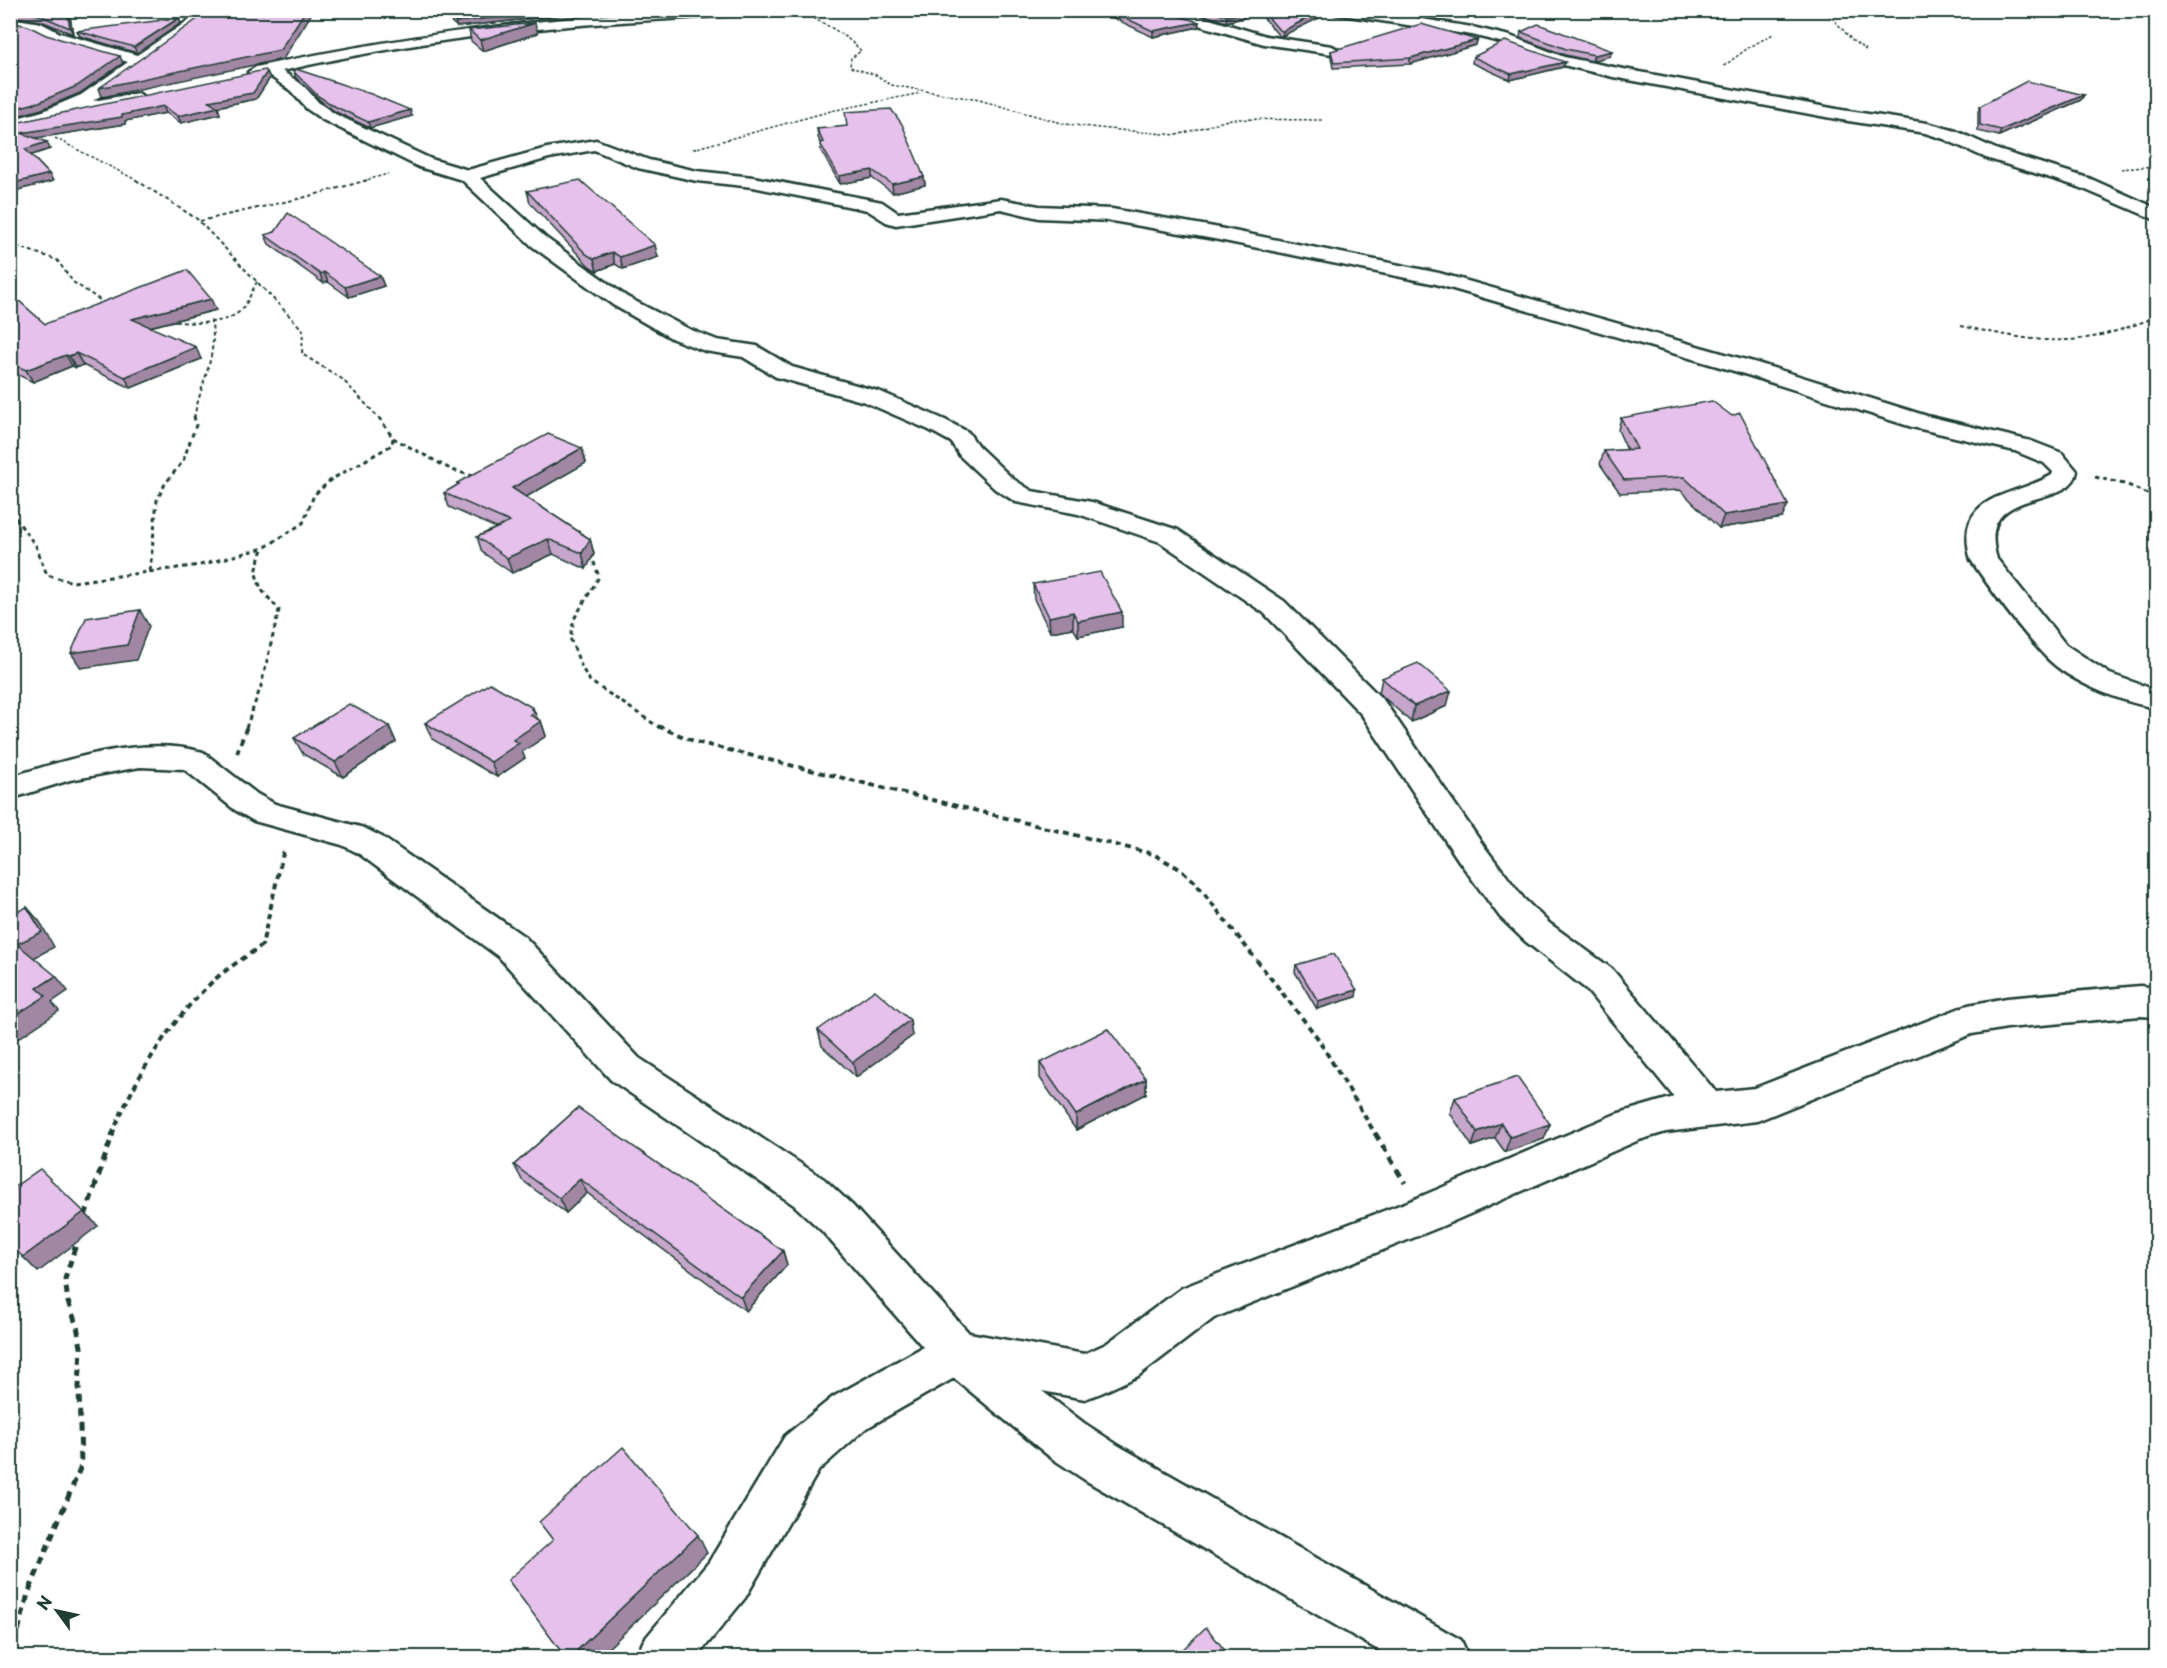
<svg xmlns="http://www.w3.org/2000/svg" width="2167" height="1668" viewBox="0 0 2167 1668" font-family="'Playpen Sans',sans-serif">
<style>
.lines{fill:none;stroke-linecap:round;stroke-linejoin:round}
.minor-casing{stroke:#1f3d34;stroke-width:5}
.path-far4{stroke:#1f3d34;stroke-width:1.5;stroke-dasharray:3 2;stroke-linecap:butt}
.path-far3{stroke:#1f3d34;stroke-width:2;stroke-dasharray:4 3;stroke-linecap:butt}
.path-far2{stroke:#1f3d34;stroke-width:3;stroke-dasharray:4.5 4;stroke-linecap:butt}
.path-far1{stroke:#1f3d34;stroke-width:4;stroke-dasharray:6 4.5;stroke-linecap:butt}
.path{stroke:#1f3d34;stroke-width:5;stroke-dasharray:8 6;stroke-linecap:butt}
.minor{fill:#fff;fill-rule:evenodd}
.wall{fill:#c6a6ca;stroke:#1f3d34;stroke-width:1.5}
.shaded-wall{fill:#a187a4;stroke:#1f3d34;stroke-width:1.5}
.building{fill:#e6c1eb;stroke:#1f3d34;stroke-width:1.5}
</style>
<rect width="100%" height="100%" fill="#fff"/>
<filter id="ink" filterUnits="userSpaceOnUse"><feTurbulence type="fractalNoise" baseFrequency=".0167" numOctaves="2"/><feDisplacementMap in="SourceGraphic" scale="12" xChannelSelector="R" yChannelSelector="G"/><feConvolveMatrix kernelMatrix="1 2 1 2 8 2 1 2 1" color-interpolation-filters="sRGB"/></filter>
<g filter="url(#ink)">
<g class="lines">
<defs>
<g id="minor">
<polygon points="204,10 222,10 195,27 93,101 138,93 146,98 144,101 51,118 10,130 10,120 43,111 81,95 128,62 50,39 32,30 10,26 10,18 41,23 60,33 137,55"/>
<path d="M676 10H752L745 14C683 19 620 21 558 27 465 36 373 50 282 71L303 85 319 103 335 114 431 159 468 170 547 148 596 140 649 160 697 171 753 177 872 200 882 202 898 213 1001 199 1039 206 1112 209 1214 227 1439 273 1757 363 1927 416 2031 441 2062 453 2077 471C2072 511 1974 483 1997 559L2066 645 2110 674 2156 690V708C2121 702 2069 682 2045 656 2020 629 1991 590 1971 560 1952 493 2012 498 2052 475L2053 472 2044 463 2015 451 1912 427 1741 373 1436 284 1214 239 1112 221 1039 218 1001 209 896 225 886 222 867 210 753 187 697 181 638 168 594 150 549 158 480 178 546 238 627 297 689 329 717 340 757 346 792 367 881 392 945 420 968 432 978 446 1013 479 1032 491 1092 502 1178 530 1284 601 1384 701 1483 845 1524 899 1549 923 1612 969 1716 1092 1755 1088 1968 1005 2007 998 2140 986 2156 988V1017L2140 1016 2007 1028 1972 1034 1757 1121 1666 1132 1639 1140 1440 1227 1214 1318 1138 1376 1101 1393 1085 1399 1042 1391 1084 1423 1119 1446 1461 1640 1469 1658H1392L1085 1480 1050 1457 954 1378 865 1429 819 1470 745 1598 696 1658H636L644 1640 709 1562 785 1436 833 1397 923 1347 822 1231 794 1205 611 1080 499 957 358 853 342 845 254 821 235 810 184 769 140 767 70 780 10 799V777C68 759 143 735 203 752L257 794 275 804 364 828 382 837 525 937 639 1058 824 1179 852 1205 969 1333 1084 1354 1106 1344 1182 1288 1207 1278 1410 1201 1616 1114 1674 1097 1586 989 1525 941 1500 917 1459 861 1362 715 1264 613 1160 542 1078 514 1016 502 995 489 960 456 951 442 929 430 865 402 776 377 743 357 705 351 673 339 613 305 532 246 462 180 419 167 323 120 307 109 291 91 267 74 256 77 248 72 256 67C395 37 534 19 676 10Z"/>
<polygon points="1155,10 1179,10 1266,36 1332,46 1339,50 1332,54 1264,44 1157,13"/>
<polygon points="1329,10 1366,10 1472,27 1510,36 1564,57 1613,67 1842,110 1927,123 1956,131 1998,150 2091,179 2156,208 2156,220 2079,187 1986,158 1944,139 1925,133 1842,120 1613,77 1555,63 1500,42 1472,35 1336,14"/>
</g>
</defs>
<use href="#minor" class="minor-casing"/>
<g class="path-far4">
<path d="M795 10C819 21 843 31 861 51L851 58 850 67 876 75 891 85 979 100 1065 124 1108 129 1177 135 1231 119 1322 120"/>
<polyline points="1825,10 1853,41 1866,50"/>
<polyline points="1724,66 1748,48 1773,34"/>
<polyline points="55,138 138,181"/>
<polyline points="693,149 831,111 921,93"/>
<polyline points="2121,169 2156,166"/>
<polyline points="363,181 388,174"/>
</g>
<g class="path-far3">
<polyline points="136,180 197,219 303,330 302,354 342,379 379,418"/>
<polyline points="200,221 302,198 368,180"/>
<polyline points="10,244 57,260 73,282 106,304"/>
<path d="M168 321C190 323 227 327 243 308 249 300 252 290 257 282"/>
<path d="M1961 326C1996 333 2031 342 2067 340 2097 339 2127 328 2156 317"/>
<path d="M194 418C200 385 219 354 211 320"/>
</g>
<g class="path-far2">
<polyline points="393,438 452,470 476,477"/>
<polyline points="2095,477 2128,485 2156,498"/>
<polyline points="10,511 36,546 47,575 73,582 200,565 264,548"/>
<polyline points="591,554 599,577 574,619 570,638 582,668 590,681 660,728"/>
<polyline points="150,571 157,500 165,484 183,461 196,425 194,416"/>
<polyline points="246,728 261,686 279,610 261,589 256,574 259,558 264,548 303,523 314,495 332,479 392,445 393,438 378,416"/>
</g>
<g class="path-far1">
<polyline points="658,726 696,742 1153,854 1180,869 1195,882 1317,1037 1376,1135"/>
<polyline points="237,753 247,726"/>
<path d="M112 1135C134 1080 167 1025 210 984 225 969 245 958 262 945L284 849"/>
</g>
<g class="path">
<polyline points="1375,1133 1405,1183"/>
<polyline points="85,1216 113,1133"/>
<polyline points="11,1658 28,1594 81,1466 79,1387 81,1347 77,1326 68,1302 65,1279 78,1238"/>
</g>
<use href="#minor" class="minor"/>
</g>
<g class="wall">
<polygon points="10,10 69,10 73,34 41,21 10,16"/>
<polygon points="438,10 607,10 457,27"/>
<polygon points="1097,10 1158,10 1199,22 1198,27 1153,37"/>
<polygon points="1189,10 1233,10 1244,13 1244,18 1226,22"/>
<polygon points="1257,10 1329,10 1329,13 1282,36 1279,36"/>
<polygon points="181,23 137,53 80,36 77,31"/>
<polygon points="469,30 538,33 483,51 471,41"/>
<polygon points="1521,32 1612,51 1610,56 1592,61 1565,55 1520,38"/>
<polygon points="1477,40 1476,45 1410,64 1333,68 1331,57 1331,51"/>
<polygon points="1473,57 1565,62 1563,67 1510,80 1472,63"/>
<polygon points="267,72 270,78 256,99 217,107 220,114 181,123 166,113 125,121 125,124 36,138 50,149 31,155 49,174 53,181 10,192 10,124"/>
<polygon points="294,72 412,116 370,128 336,112 321,101 296,78"/>
<polygon points="2081,100 1999,136 1978,131 1978,112 1980,106"/>
<polygon points="817,129 924,177 925,185 893,193 872,178 840,184 821,151 820,143 818,137"/>
<polygon points="527,191 658,257 623,269 615,264 597,271 589,266 530,203"/>
<polygon points="275,232 380,276 384,286 349,297 328,282 323,283 269,244 265,235"/>
<polygon points="10,293 45,324 216,310 150,327 201,359 131,388 83,365 76,368 72,366 33,382 10,371"/>
<polygon points="1621,418 1782,518 1719,528 1680,490 1620,493 1600,464 1604,451 1627,450 1618,430"/>
<polygon points="582,448 586,463 526,497 590,539 594,554 586,569 553,554 512,573 482,552 477,537 496,528 449,507 444,493 458,485 457,483"/>
<polygon points="1033,584 1122,627 1078,636 1073,628 1050,632 1034,599"/>
<polygon points="1382,678 1447,706 1411,722 1379,693"/>
<polygon points="537,719 541,721 546,736 522,752 525,758 497,777 432,739 425,723"/>
<polygon points="389,726 396,742 343,777 303,754 294,738"/>
<polygon points="1296,965 1356,997 1317,1009 1295,972"/>
<polygon points="818,1030 912,1036 856,1077 822,1046"/>
<polygon points="1040,1063 1146,1079 1146,1094 1076,1130 1040,1078"/>
<polygon points="1455,1098 1550,1124 1544,1139 1505,1152 1495,1138 1472,1146 1450,1113"/>
<polygon points="578,1108 783,1251 787,1265 746,1311 587,1193 566,1213 522,1180 514,1165"/>
</g>
<g class="shaded-wall">
<polygon points="67,10 69,10 73,34 70,28"/>
<polygon points="306,10 314,10 283,59 102,97 99,88"/>
<polygon points="559,10 607,10 457,27 455,22"/>
<polygon points="1323,10 1329,10 1329,13 1282,36 1283,31"/>
<polygon points="1244,13 1244,18 1226,22 1227,16"/>
<polygon points="179,18 181,23 137,53 134,47"/>
<polygon points="1199,22 1198,27 1153,37 1153,31"/>
<polygon points="535,23 538,33 483,51 480,40"/>
<polygon points="1477,40 1476,45 1410,64 1410,58"/>
<polygon points="1612,51 1610,56 1592,61 1594,55"/>
<polygon points="120,56 123,63 80,93 42,109 10,118 10,110"/>
<polygon points="1565,62 1563,67 1510,80 1511,74"/>
<polygon points="267,72 270,78 256,99 211,108 209,101"/>
<polygon points="2084,95 2081,100 1999,136 2001,130"/>
<polygon points="163,106 166,113 125,121 125,124 24,140 21,133 122,115"/>
<polygon points="218,107 220,114 181,123 178,116"/>
<polygon points="410,110 412,116 370,128 368,122"/>
<polygon points="47,142 50,149 29,156 25,149"/>
<polygon points="872,170 872,178 840,184 839,176"/>
<polygon points="49,174 53,181 10,192 10,184"/>
<polygon points="924,177 925,185 893,193 892,184"/>
<polygon points="655,245 658,257 623,269 620,257"/>
<polygon points="612,252 615,264 597,271 594,259"/>
<polygon points="324,272 328,282 323,283 320,274"/>
<polygon points="380,276 384,286 349,297 345,287"/>
<polygon points="211,299 216,310 137,330 132,319"/>
<polygon points="196,347 201,359 131,388 125,377"/>
<polygon points="76,353 83,365 76,368 69,356"/>
<polygon points="66,355 72,366 33,382 26,370"/>
<polygon points="582,448 586,463 517,502 512,488"/>
<polygon points="1788,505 1782,518 1719,528 1724,515"/>
<polygon points="548,539 553,554 512,573 507,558"/>
<polygon points="590,539 594,554 586,569 582,553"/>
<polygon points="140,610 149,626 136,660 81,668 71,653"/>
<polygon points="1073,612 1073,628 1050,632 1049,617"/>
<polygon points="1122,612 1122,627 1078,636 1078,621"/>
<polygon points="1451,691 1447,706 1411,722 1414,706"/>
<polygon points="533,708 539,722 541,721 546,736 522,752 525,758 497,777 491,762 513,740 530,715 531,709"/>
<polygon points="389,726 396,742 343,777 335,762"/>
<polygon points="27,907 40,922 54,947 30,960 17,944"/>
<polygon points="56,976 68,991 52,1002 59,1011 10,1044 10,1019 37,988"/>
<polygon points="1357,990 1356,997 1317,1009 1318,1001"/>
<polygon points="910,1020 912,1036 856,1077 853,1062"/>
<polygon points="1146,1079 1146,1094 1076,1130 1076,1115"/>
<polygon points="1501,1123 1495,1138 1472,1146 1477,1132"/>
<polygon points="1550,1124 1544,1139 1505,1152 1510,1137"/>
<polygon points="580,1179 587,1193 566,1213 559,1198"/>
<polygon points="84,1212 98,1226 38,1272 23,1257"/>
<polygon points="783,1251 787,1265 746,1311 741,1297"/>
<polygon points="698,1535 707,1553 598,1658 569,1658"/>
</g>
<g class="building">
<polygon points="12,10 67,10 70,28 39,15"/>
<polygon points="306,10 280,50 99,88 209,11"/>
<polygon points="442,10 559,10 455,22"/>
<polygon points="1108,10 1158,10 1199,22 1153,31"/>
<polygon points="1206,10 1233,10 1244,13 1227,16"/>
<polygon points="1262,10 1323,10 1283,31 1279,30"/>
<polygon points="179,18 134,47 77,31"/>
<polygon points="10,22 28,26 46,35 120,56 77,86 39,102 10,110"/>
<polygon points="535,23 480,40 469,30"/>
<polygon points="1421,24 1477,40 1410,58 1334,63 1331,51"/>
<polygon points="1538,24 1612,51 1594,55 1566,49 1521,32"/>
<polygon points="1505,41 1565,62 1511,74 1473,57"/>
<polygon points="296,69 371,94 410,110 368,122 334,106 318,96 294,72"/>
<polygon points="265,70 267,72 253,93 209,101 218,107 178,116 163,106 122,115 122,117 21,133 47,142 25,149 49,174 10,184 10,124"/>
<polygon points="2027,81 2084,95 2001,130 1980,125 1980,106"/>
<polygon points="891,109 902,124 924,177 892,184 872,170 839,176 820,143 823,142 817,129 847,126 845,112"/>
<polygon points="580,180 655,245 620,257 612,252 594,259 586,254 527,191"/>
<polygon points="288,213 380,276 345,287 324,272 320,274 265,235 275,232"/>
<polygon points="187,270 211,299 132,319 196,347 125,377 76,353 69,356 66,355 26,370 10,363 10,293 45,324"/>
<polygon points="1712,401 1732,416 1740,413 1788,505 1724,515 1684,477 1624,480 1604,451 1637,449 1621,418"/>
<polygon points="548,434 582,448 512,488 590,539 582,553 548,539 507,558 477,537 510,522 444,493 459,484 457,483"/>
<polygon points="1100,572 1122,612 1078,621 1073,612 1049,617 1033,584"/>
<polygon points="140,610 127,645 71,653 86,618"/>
<polygon points="1418,663 1451,691 1414,706 1382,678"/>
<polygon points="490,683 533,708 531,709 535,712 530,715 541,721 513,740 519,743 491,762 425,723"/>
<polygon points="349,704 389,726 335,762 294,738"/>
<polygon points="27,907 42,932 17,944 56,976 37,988 46,996 10,1019 10,915"/>
<polygon points="1334,954 1357,990 1318,1001 1296,965"/>
<polygon points="875,990 910,1020 853,1062 818,1030"/>
<polygon points="1108,1029 1146,1079 1076,1115 1040,1063"/>
<polygon points="1517,1077 1550,1124 1510,1137 1501,1123 1477,1132 1455,1098"/>
<polygon points="578,1108 783,1251 741,1297 580,1179 559,1198 514,1165"/>
<polygon points="40,1169 84,1212 23,1257 10,1245 10,1190"/>
<polygon points="623,1447 698,1535 569,1658 566,1658 508,1580 553,1540 539,1522"/>
<polygon points="1206,1627 1231,1658 1174,1658"/>
</g>
</g>
<rect width="2167" height="1668" fill="none" stroke="#fff" stroke-width="36"/>
<rect x="18" y="18" width="2131" height="1632" fill="none" stroke="#1f3d34" stroke-width="2" filter="url(#ink)"/>
<g transform="translate(57 1611) rotate(303)" stroke="#ffffff" stroke-width="4.5" paint-order="stroke">
<path d="M0-4.5L10 22L0 15L-10 22Z" fill="#1f3d34"/>
<text y="-9" font-size="16" font-weight="bold" text-anchor="middle" fill="#1f3d34">N</text>
</g>
</svg>
